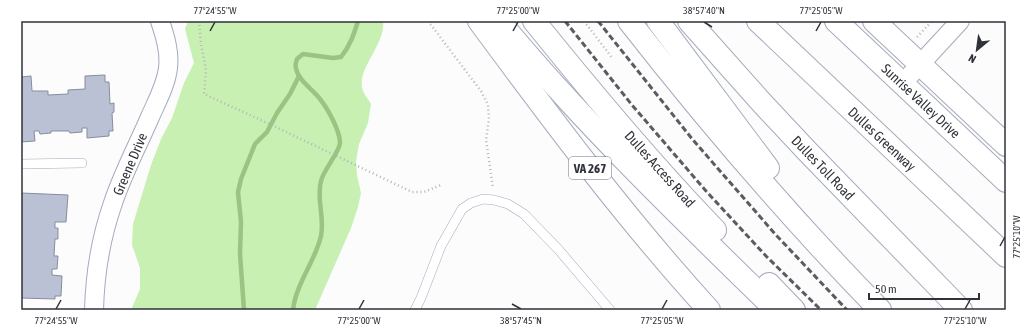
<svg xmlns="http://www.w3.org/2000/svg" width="1027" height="331" viewBox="0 0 1027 331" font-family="'Asap Condensed',sans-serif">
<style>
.green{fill:#c7f0b2}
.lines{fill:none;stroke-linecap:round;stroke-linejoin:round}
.stream{stroke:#99c482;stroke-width:4.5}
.building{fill:#bac1d4;stroke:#868d9f}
.lane-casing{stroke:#a4abbd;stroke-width:10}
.street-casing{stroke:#a4abbd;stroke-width:20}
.secondary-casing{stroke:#a4abbd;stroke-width:24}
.highway-casing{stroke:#a4abbd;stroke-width:24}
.path{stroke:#b5b5b8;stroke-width:2.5;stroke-dasharray:1 3;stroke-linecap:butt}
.lane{stroke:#fff;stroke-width:9}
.street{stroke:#fff;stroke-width:18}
.secondary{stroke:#fff;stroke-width:22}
.highway{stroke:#fff;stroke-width:22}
.rail{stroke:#5a5c62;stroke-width:3;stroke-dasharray:6 3;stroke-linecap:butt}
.ticks{fill:none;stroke:#30323a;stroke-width:1.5}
.labels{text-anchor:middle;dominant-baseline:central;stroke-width:3;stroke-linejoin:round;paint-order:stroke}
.shield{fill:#fff;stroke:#6e7075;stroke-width:1}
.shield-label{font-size:13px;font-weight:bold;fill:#30323a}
.street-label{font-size:14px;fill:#30323a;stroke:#fff}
.neatline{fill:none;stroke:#30323a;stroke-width:1.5}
.ticks-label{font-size:10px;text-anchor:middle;fill:#30323a}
</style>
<rect width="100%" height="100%" fill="#fcfcfc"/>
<path class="green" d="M188 21H383C386 45 355 70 363 91 365 96 369 100 371 104L368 123 359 144 356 161 357 175 361 193 358 207 351 228 315 310H131L140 289V268L132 245 133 224 151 165 161 139 172 118 184 83 194 63 185 29Z"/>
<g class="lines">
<g class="stream">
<polyline points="244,310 240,254 241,222 238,192 241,179 255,144 267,132 277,113 290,94 299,76"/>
<path d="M293 310C296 283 315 262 321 236 325 217 316 200 321 181 323 171 340 151 340 143 340 131 328 109 320 99 313 89 298 81 296 68 295 66 296 62 297 59L303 54 333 58 341 57C350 46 354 34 358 21"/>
</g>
</g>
<g class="building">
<polygon points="105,75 105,82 109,82 110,104 114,103 114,112 112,113 113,131 109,131 109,136 87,138 87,128 82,128 82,132 70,133 69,131 51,131 51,133 40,134 39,131 34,131 35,141 21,142 21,77 31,76 32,91 48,91 48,95 68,94 68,90 85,89 85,76"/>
<polygon points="21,193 68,195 66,222 55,222 55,228 58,228 58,239 55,239 54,256 58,256 57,269 52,269 52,275 62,276 61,296 55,296 55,299 21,298"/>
</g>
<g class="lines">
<defs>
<g id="lane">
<polyline points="21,164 82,163"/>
<polyline points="415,310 421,298 441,246 462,209 471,203 483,199 494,200 508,204 524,214 558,249 610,310"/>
</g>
<g id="street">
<polyline points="902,84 960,21"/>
<path d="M94 310C95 274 101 237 113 203 123 173 138 145 150 117 157 101 166 85 168 68 170 52 165 36 160 21"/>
</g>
<g id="secondary">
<polyline points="836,21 1006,181"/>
<polyline points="874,21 1006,145"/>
</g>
<g id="highway">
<path d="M479 21C552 120 626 219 709 310"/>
<path d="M499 21C584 124 681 217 776 310"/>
<path d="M534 21C592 93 651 164 715 230"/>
<path d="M629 21C708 122 791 219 880 310"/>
<polyline points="658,21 768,168"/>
<polyline points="689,21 762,103 806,150 961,310"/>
<polyline points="758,21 1006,256"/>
<polyline points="769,284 794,310"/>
</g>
</defs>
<use href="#lane" class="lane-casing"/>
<use href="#street" class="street-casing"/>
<use href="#secondary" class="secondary-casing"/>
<use href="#highway" class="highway-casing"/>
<g class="path">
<polyline points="199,21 201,44 206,70 204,94 261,120 412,192 424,192 441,185"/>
<polyline points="428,21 481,91 488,105 489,119 486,140 493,188"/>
<polyline points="584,21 613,59"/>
<polyline points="917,37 932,21"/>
</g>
<use href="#lane" class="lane"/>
<use href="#street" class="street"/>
<use href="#secondary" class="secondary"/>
<use href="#highway" class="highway"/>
<g class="rail">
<polyline points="565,21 632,105 706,191 766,256 821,310"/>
<polyline points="598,21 693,140 776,235 847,310"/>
</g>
</g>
<path class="ticks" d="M704 22 712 27M210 31 215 22M513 31 518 22M816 31 821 22M1000 246 1005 237M512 304 521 309M56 309 61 300M359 309 364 300M662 309 667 300M965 309 970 300"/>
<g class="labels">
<rect class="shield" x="569" y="157" width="42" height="22" rx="3"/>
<g class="shield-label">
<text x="590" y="168">VA 267</text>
</g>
<g class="street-label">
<text transform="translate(921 101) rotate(43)">Sunrise Valley Drive</text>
<text transform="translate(882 139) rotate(43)">Dulles Greenway</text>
<text transform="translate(130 164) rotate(-67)">Greene Drive</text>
<text transform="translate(823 168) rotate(46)">Dulles Toll Road</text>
<text transform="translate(660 169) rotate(48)">Dulles Access Road</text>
</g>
</g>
<rect width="1027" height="331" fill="none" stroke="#ffffff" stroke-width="44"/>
<g transform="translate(977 50) rotate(209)" stroke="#ffffff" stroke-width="3" paint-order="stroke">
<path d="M0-3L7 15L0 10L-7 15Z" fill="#30323a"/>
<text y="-6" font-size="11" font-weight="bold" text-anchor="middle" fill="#30323a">N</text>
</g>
<path d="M869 293v6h110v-6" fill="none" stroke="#30323a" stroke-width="2"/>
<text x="875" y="293" font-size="12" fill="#30323a" stroke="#ffffff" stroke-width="3" paint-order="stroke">50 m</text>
<rect x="22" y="22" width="983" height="287" class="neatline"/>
<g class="ticks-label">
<text x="215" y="14">77°24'55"W</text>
<text x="518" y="14">77°25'00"W</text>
<text x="704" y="14">38°57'40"N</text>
<text x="821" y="14">77°25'05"W</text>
<text transform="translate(1016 237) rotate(-90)" y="4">77°25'10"W</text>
<text x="56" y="324">77°24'55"W</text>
<text x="359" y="324">77°25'00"W</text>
<text x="521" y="324">38°57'45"N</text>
<text x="662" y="324">77°25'05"W</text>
<text x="965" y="324">77°25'10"W</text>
</g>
</svg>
